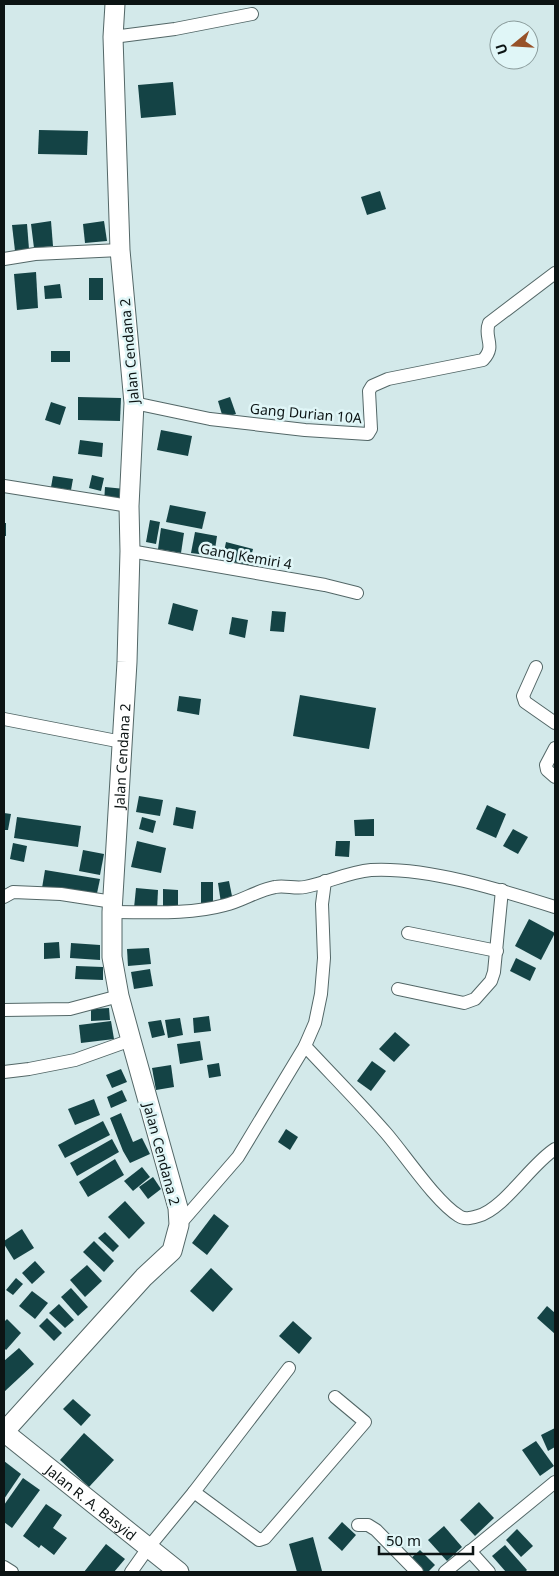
<svg xmlns="http://www.w3.org/2000/svg" width="559" height="1576" viewBox="0 0 559 1576" font-family="'Noto Sans',sans-serif">
<style>
.building{fill:#144345}
.lines{fill:none;stroke-linecap:round;stroke-linejoin:round}
.street-casing{stroke:#536767;stroke-width:14}
.secondary-casing{stroke:#536767;stroke-width:21}
.street{stroke:#fff;stroke-width:12}
.secondary{stroke:#fff;stroke-width:19}
.labels{text-anchor:middle;dominant-baseline:central;stroke-width:5;stroke-linejoin:round;paint-order:stroke}
.street-label{font-size:14px;fill:#0c1414;stroke:#e0f6f7}
</style>
<rect width="100%" height="100%" fill="#d3e9ea"/>
<g class="building">
<polygon points="173,82 176,115 141,118 138,85"/>
<polygon points="39,130 88,131 87,155 38,154"/>
<polygon points="380,191 386,209 367,215 361,197"/>
<polygon points="51,221 53,246 34,248 31,224"/>
<polygon points="104,221 107,241 85,243 83,224"/>
<polygon points="27,224 29,249 15,251 12,225"/>
<polygon points="36,272 38,308 17,310 14,274"/>
<rect x="89" y="278" width="14" height="22"/>
<polygon points="60,284 62,298 45,299 44,286"/>
<rect x="51" y="351" width="19" height="11"/>
<polygon points="78,397 121,398 120,421 78,420"/>
<polygon points="230,397 236,414 223,418 218,401"/>
<polygon points="51,402 66,407 60,425 45,420"/>
<polygon points="161,430 192,436 188,456 157,450"/>
<polygon points="80,440 103,443 102,457 78,454"/>
<polygon points="92,475 104,478 101,491 89,488"/>
<polygon points="53,476 73,479 71,490 51,487"/>
<polygon points="105,487 125,489 124,504 104,502"/>
<polygon points="170,505 206,512 202,529 166,522"/>
<polygon points="150,520 160,522 156,544 146,542"/>
<rect x="4" y="523" width="2" height="13"/>
<polygon points="161,528 184,533 181,553 158,549"/>
<polygon points="195,532 217,536 214,556 191,553"/>
<polygon points="226,542 253,549 248,569 222,562"/>
<polygon points="173,603 198,610 193,631 168,624"/>
<polygon points="272,611 286,612 284,632 270,631"/>
<polygon points="232,617 248,620 245,638 229,634"/>
<polygon points="300,695 376,708 369,749 293,736"/>
<polygon points="179,696 201,699 199,715 177,711"/>
<polygon points="139,796 163,800 160,816 136,812"/>
<polygon points="487,805 506,814 496,838 476,829"/>
<polygon points="176,807 196,811 193,829 173,825"/>
<polygon points="4,813 11,814 8,830 4,830"/>
<polygon points="17,817 81,826 78,847 14,838"/>
<polygon points="142,817 156,821 153,833 139,829"/>
<polygon points="374,819 374,836 355,836 354,820"/>
<polygon points="513,829 528,837 518,854 503,846"/>
<polygon points="137,841 166,848 161,873 131,867"/>
<polygon points="336,841 350,841 349,857 335,856"/>
<polygon points="13,843 27,846 24,862 10,859"/>
<polygon points="83,850 104,854 100,875 79,871"/>
<polygon points="45,870 100,879 96,898 42,888"/>
<polygon points="229,881 233,901 221,903 218,883"/>
<rect x="201" y="882" width="12" height="25"/>
<polygon points="136,888 158,890 157,910 134,908"/>
<polygon points="163,889 178,890 178,906 163,906"/>
<polygon points="529,919 555,933 541,960 515,946"/>
<polygon points="59,942 60,958 44,959 44,943"/>
<polygon points="71,943 100,945 100,960 70,958"/>
<polygon points="149,948 151,964 128,966 127,949"/>
<polygon points="516,958 536,968 530,981 510,971"/>
<polygon points="76,966 103,967 103,980 75,979"/>
<polygon points="150,969 153,986 134,989 131,972"/>
<polygon points="109,1008 110,1020 91,1021 91,1009"/>
<polygon points="209,1016 211,1031 194,1033 193,1018"/>
<polygon points="180,1018 183,1035 168,1038 165,1020"/>
<polygon points="161,1020 165,1035 152,1038 148,1022"/>
<polygon points="111,1021 114,1039 81,1043 79,1025"/>
<polygon points="395,1032 410,1045 394,1062 379,1049"/>
<polygon points="200,1041 203,1060 180,1064 177,1044"/>
<polygon points="372,1061 386,1071 371,1091 357,1081"/>
<polygon points="219,1063 221,1076 209,1078 207,1065"/>
<polygon points="171,1065 174,1087 156,1090 152,1068"/>
<polygon points="121,1069 127,1082 112,1088 106,1075"/>
<polygon points="122,1090 127,1101 111,1108 107,1097"/>
<polygon points="94,1099 100,1115 75,1125 68,1109"/>
<polygon points="121,1113 133,1142 142,1138 150,1154 130,1163 123,1151 110,1118"/>
<polygon points="103,1121 110,1135 65,1158 58,1145"/>
<polygon points="286,1129 298,1137 290,1150 278,1142"/>
<polygon points="112,1139 119,1152 77,1176 70,1163"/>
<polygon points="115,1159 124,1175 88,1197 79,1182"/>
<polygon points="142,1167 150,1177 133,1191 124,1181"/>
<polygon points="153,1177 161,1189 148,1199 139,1187"/>
<polygon points="125,1201 145,1223 129,1239 108,1217"/>
<polygon points="214,1214 229,1226 207,1255 192,1243"/>
<polygon points="22,1229 34,1248 14,1260 4,1244 4,1241"/>
<polygon points="105,1232 119,1246 113,1252 98,1238"/>
<polygon points="94,1241 114,1261 104,1272 83,1252"/>
<polygon points="35,1261 45,1272 32,1284 22,1273"/>
<polygon points="87,1265 102,1281 85,1297 70,1280"/>
<polygon points="211,1268 233,1289 213,1312 190,1291"/>
<polygon points="16,1278 23,1284 13,1295 6,1290"/>
<polygon points="71,1288 88,1307 78,1316 61,1297"/>
<polygon points="32,1291 48,1303 35,1319 19,1306"/>
<polygon points="59,1304 74,1320 65,1328 49,1313"/>
<polygon points="547,1306 555,1313 555,1334 537,1318"/>
<polygon points="47,1318 62,1333 54,1341 39,1326"/>
<polygon points="7,1319 21,1333 6,1350 4,1348 4,1322"/>
<polygon points="293,1321 312,1338 299,1354 279,1336"/>
<polygon points="19,1348 34,1364 4,1392 4,1361"/>
<polygon points="73,1399 91,1415 81,1426 63,1409"/>
<polygon points="555,1428 555,1447 548,1451 541,1435"/>
<polygon points="84,1433 114,1460 89,1487 60,1460"/>
<polygon points="536,1441 554,1466 540,1476 522,1450"/>
<polygon points="4,1461 21,1474 4,1499"/>
<polygon points="23,1478 40,1490 12,1528 4,1522 4,1505"/>
<polygon points="479,1502 494,1518 475,1536 460,1520"/>
<polygon points="46,1504 62,1515 53,1528 67,1538 54,1555 41,1545 39,1548 23,1536"/>
<polygon points="342,1522 356,1535 342,1551 328,1538"/>
<polygon points="444,1526 462,1547 447,1561 428,1540"/>
<polygon points="517,1529 533,1546 521,1557 506,1540"/>
<polygon points="313,1537 322,1571 297,1572 289,1544"/>
<polygon points="106,1544 125,1559 114,1572 84,1572"/>
<polygon points="505,1545 527,1570 525,1572 506,1572 492,1556"/>
<polygon points="420,1550 435,1565 428,1572 419,1572 408,1561"/>
</g>
<g class="lines">
<defs>
<g id="street">
<polyline points="113,37 175,29 252,14"/>
<polyline points="4,259 35,254 120,250"/>
<path d="M134 403 210 419 305 430 368 434 371 429 369 391 372 386 388 379 483 360C497 345 483 338 489 323L555 273"/>
<polyline points="4,486 129,506"/>
<polyline points="130,551 325,585 357,593"/>
<polyline points="536,667 523,696 525,702 555,723"/>
<polyline points="4,719 122,742"/>
<polyline points="555,748 546,765 547,770 555,777"/>
<polyline points="4,897 13,892 61,894 113,902"/>
<path d="M112 912C150 912 188 915 225 905 242 901 258 890 275 887 285 885 295 889 305 887 327 883 348 872 371 870 428 867 501 890 555 907"/>
<polyline points="408,933 497,951"/>
<polyline points="398,989 464,1003 475,999 491,981 494,972 502,890"/>
<polyline points="4,1010 70,1009 119,996"/>
<path d="M305 1046C332 1075 360 1103 386 1133 405 1155 436 1202 459 1216 465 1220 471 1218 478 1216 504 1209 531 1164 555 1149"/>
<polyline points="4,1072 29,1069 75,1060 131,1040"/>
<polyline points="179,1225 238,1157 305,1046 315,1023 321,994 324,958 322,904 325,881"/>
<polyline points="289,1368 194,1492 259,1540 265,1538 365,1422 335,1397"/>
<polyline points="358,1525 368,1525 376,1530 417,1572"/>
<polyline points="470,1551 489,1572"/>
<polyline points="4,1567 12,1572"/>
<polyline points="131,1572 148,1548 194,1492"/>
<polyline points="445,1572 555,1482"/>
</g>
<g id="secondary">
<path id="s1" d="M4 1432 144 1277 172 1251 179 1225 178 1208 131 1040 119 996 112 957V912L127 662 130 551 129 506 134 403 120 250 113 37 115 4"/>
<path id="s2" d="M4 1432 179 1572"/>
</g>
</defs>
<use href="#street" class="street-casing"/>
<use href="#secondary" class="secondary-casing"/>
<use href="#street" class="street"/>
<use href="#secondary" class="secondary"/>
</g>
<g class="labels">
<g class="street-label">
<text transform="translate(129 351) rotate(-95)">Jalan Cendana 2</text>
<text transform="translate(306 413) rotate(5)">Gang Durian 10A</text>
<text transform="translate(246 556) rotate(10)">Gang Kemiri 4</text>
<text stroke="none"><textPath href="#s1" startOffset="752">Jalan Cendana 2</textPath></text>
<text transform="translate(162 1154) rotate(75)">Jalan Cendana 2</text>
<text stroke="none"><textPath href="#s2" startOffset="112">Jalan R. A. Basyid</textPath></text>
</g>
</g>
<rect width="559" height="1576" fill="none" stroke="#0c1414" stroke-width="10"/>
<g transform="translate(514 45) rotate(252)"><circle r="24" fill="#e0f6f7" stroke="#8b9c9c"/>
<path d="M0-4L9 19L0 12L-9 19Z" fill="#975128"/>
<text y="-8" font-size="14" font-weight="bold" text-anchor="middle" fill="#0c1414">U</text>
</g>
<path d="M379 1546v8h94v-8" fill="none" stroke="#0c1414" stroke-width="2.5"/>
<text x="386" y="1546" font-size="15" fill="#0c1414" stroke="#e0f6f7" stroke-width="4" paint-order="stroke">50 m</text>
</svg>
